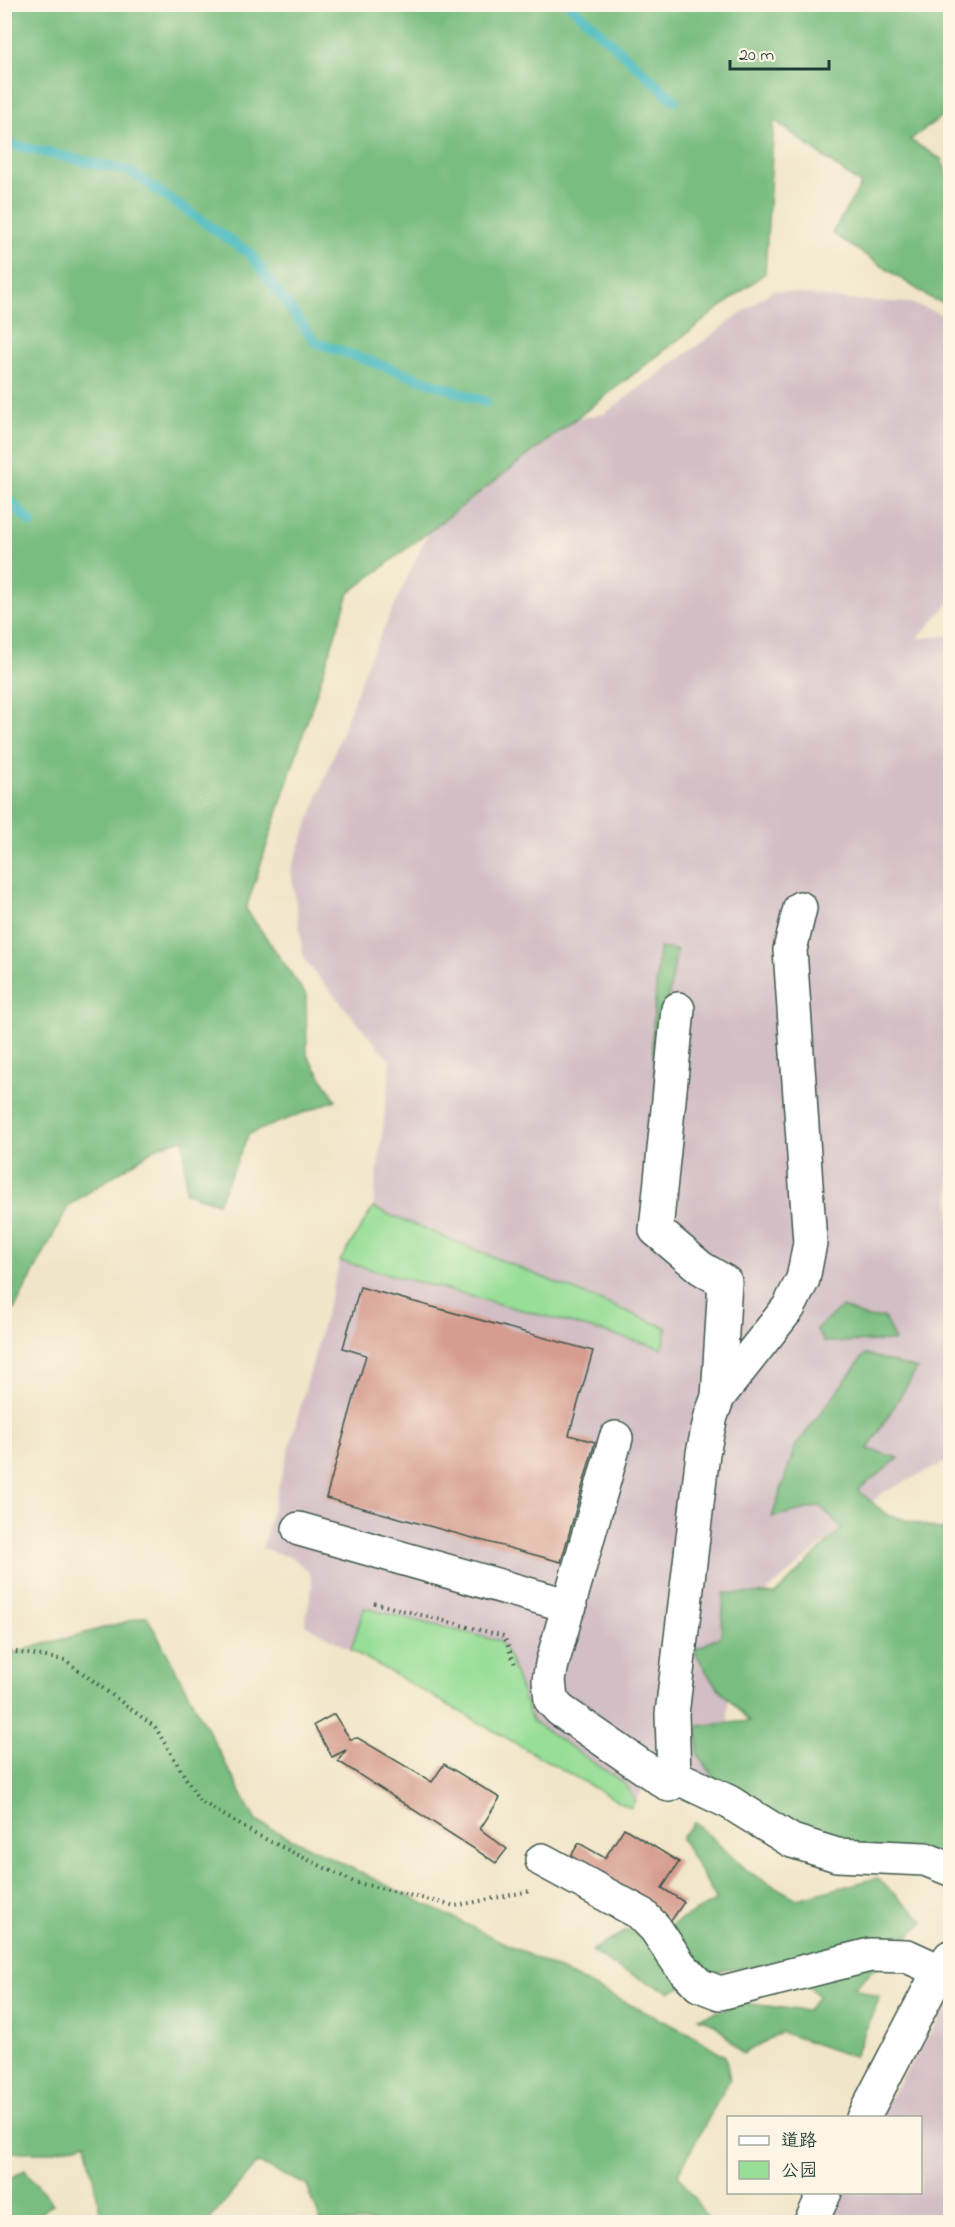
<svg xmlns="http://www.w3.org/2000/svg" width="955" height="2227" viewBox="0 0 955 2227" font-family="'Indie Flower','LXGW WenKai TC',sans-serif">
<style>
.industrial{fill:#d2bec5}
.green{fill:#97de97;stroke:#5b8e66;stroke-width:1.5}
.forest{fill:#79bd80;stroke:#4c7d5a;stroke-width:1.5}
.lines{fill:none;stroke-linecap:round;stroke-linejoin:round}
.stream{stroke:#4cbbc1;stroke-width:10}
.building{fill:#d59c8f}
.minor-casing{stroke:#3e564a;stroke-width:36}
.path{stroke:#3e564a;stroke-width:4;stroke-dasharray:1.5 4.5;stroke-linecap:butt}
.minor{stroke:#fff;stroke-width:33}
</style>
<rect width="100%" height="100%" fill="#fcf5e5"/>
<filter id="ink" filterUnits="userSpaceOnUse"><feTurbulence type="fractalNoise" baseFrequency=".0167" numOctaves="2"/><feDisplacementMap in="SourceGraphic" scale="12" xChannelSelector="R" yChannelSelector="G"/><feConvolveMatrix kernelMatrix="1 2 1 2 8 2 1 2 1" color-interpolation-filters="sRGB"/></filter>
<filter id="wash" filterUnits="userSpaceOnUse"><feTurbulence type="fractalNoise" baseFrequency=".008" numOctaves="4" result="noise"/><feDisplacementMap in="SourceGraphic" scale="24" xChannelSelector="R" yChannelSelector="G"/><feGaussianBlur stdDeviation="1.35" result="paint"/><feColorMatrix in="noise" values="0 0 0 0 0 0 0 0 0 0 0 0 0 0 0 0 0 1.4 0 .05"/><feComposite in="paint" operator="in"/></filter>
<g filter="url(#wash)">
<rect width="100%" height="100%" fill="#f1e5c8"/>
<g class="industrial">
<polygon points="773,290 848,300 910,303 950,317 950,602 917,639 950,635 950,1460 884,1492 751,1605 728,1698 729,1802 668,1756 630,1808 305,1624 312,1587 310,1573 293,1558 262,1548 340,1261 373,1208 391,1062 304,960 291,870 367,664 470,443 518,429 604,414"/>
<polygon points="950,2001 950,2216 944,2222 830,2222 844,2193 920,2192 920,2118 880,2117 886,2104"/>
</g>
<g class="green">
<polygon points="373,1208 667,1328 662,1348 340,1261"/>
<polygon points="364,1608 500,1641 509,1657 532,1721 624,1783 635,1801 630,1808 351,1650"/>
</g>
<g class="forest">
<polygon points="4,5 950,5 950,110 910,140 941,159 950,181 950,305 932,299 832,233 861,185 774,120 765,273 349,593 246,909 306,995 307,1055 336,1100 249,1134 218,1203 186,1193 184,1139 159,1146 69,1205 13,1312 5,1316"/>
<polygon points="659,948 677,950 666,1012 659,1111 652,1039"/>
<polygon points="842,1307 868,1318 884,1317 895,1341 824,1342 816,1329"/>
<polygon points="865,1354 917,1369 868,1449 899,1458 858,1490 887,1515 950,1532 950,1863 747,1826 698,1754 698,1726 749,1721 712,1681 694,1650 721,1636 724,1593 776,1594 842,1528 820,1506 772,1517 795,1447"/>
<polygon points="147,1616 256,1821 694,2036 725,2056 730,2079 678,2174 710,2222 321,2222 307,2185 257,2163 208,2222 120,2222 100,2211 86,2142 52,2152 5,2152 5,1655"/>
<polygon points="695,1822 747,1871 797,1899 877,1878 924,1921 854,1988 880,1997 854,2057 781,2032 743,2054 715,2024 698,2018 744,2003 806,2011 819,1996 783,1965 724,1970 670,1992 619,1969 591,1951 628,1930 651,1936 717,1900 681,1838"/>
<polygon points="25,2170 53,2204 30,2222 5,2222 5,2181"/>
</g>
<g class="lines">
<g class="stream">
<polyline points="569,4 675,101"/>
<polyline points="4,143 129,171 249,253 315,342 486,402"/>
<polyline points="4,494 31,523"/>
</g>
</g>
<g id="blocks">
<g class="building">
<polygon points="360,1287 593,1351 569,1435 595,1442 561,1562 326,1498 366,1355 343,1348"/>
<polygon points="334,1714 350,1739 358,1738 432,1782 444,1764 500,1798 480,1829 507,1849 496,1863 338,1761 346,1750 332,1757 314,1725"/>
<polygon points="624,1828 679,1862 662,1888 684,1902 671,1921 570,1857 579,1843 605,1858"/>
</g>
</g>
</g>
<g filter="url(#ink)">
<use href="#blocks" fill-opacity="0" stroke="#3e564a" stroke-width="1.5"/>
<g class="lines">
<defs>
<g id="minor">
<polyline points="678,1009 656,1230 701,1268 725,1282 718,1397"/>
<polyline points="616,1438 552,1664 549,1680 551,1700 560,1710 669,1785 674,1776 672,1714 703,1453 711,1416 718,1397 789,1307 803,1279 810,1243 790,950 800,908"/>
<polyline points="299,1529 570,1606"/>
<polyline points="674,1776 729,1802 792,1841 837,1855 925,1859 950,1869"/>
<polyline points="542,1860 640,1913 655,1928 680,1965 699,1985 720,1993 870,1955 907,1956 940,1971"/>
<polyline points="863,2118 936,1977 950,1957"/>
<polyline points="811,2222 825,2192"/>
</g>
</defs>
<use href="#minor" class="minor-casing"/>
<g class="path">
<polyline points="374,1603 504,1636 516,1667"/>
<polyline points="4,1650 65,1660 155,1727 199,1800 255,1834 354,1882 455,1906 530,1891"/>
</g>
<use href="#minor" class="minor"/>
</g>
</g>
<rect width="955" height="2227" fill="none" stroke="#fcf5e5" stroke-width="24"/>
<rect x="727" y="2116" width="195" height="78" fill="#fcf5e5" stroke="#a4ab9e" stroke-width="1.5"/>
<rect x="739" y="2136" width="30" height="9" fill="#ffffff" stroke="#a4ab9e" stroke-width="1.5"/>
<text x="781" y="2146" font-size="18" fill="#1f3d34">道路</text>
<rect x="739" y="2161" width="30" height="18" fill="#97de97" stroke="#a4ab9e" stroke-width="1.5"/>
<text x="781" y="2176" font-size="18" fill="#1f3d34">公园</text>
<path d="M730 60v9h99v-9" fill="none" stroke="#1f3d34" stroke-width="3"/>
<text x="739" y="60" font-size="18" fill="#1f3d34" stroke="#fcf5e5" stroke-width="4.5" paint-order="stroke">20 m</text>
</svg>
